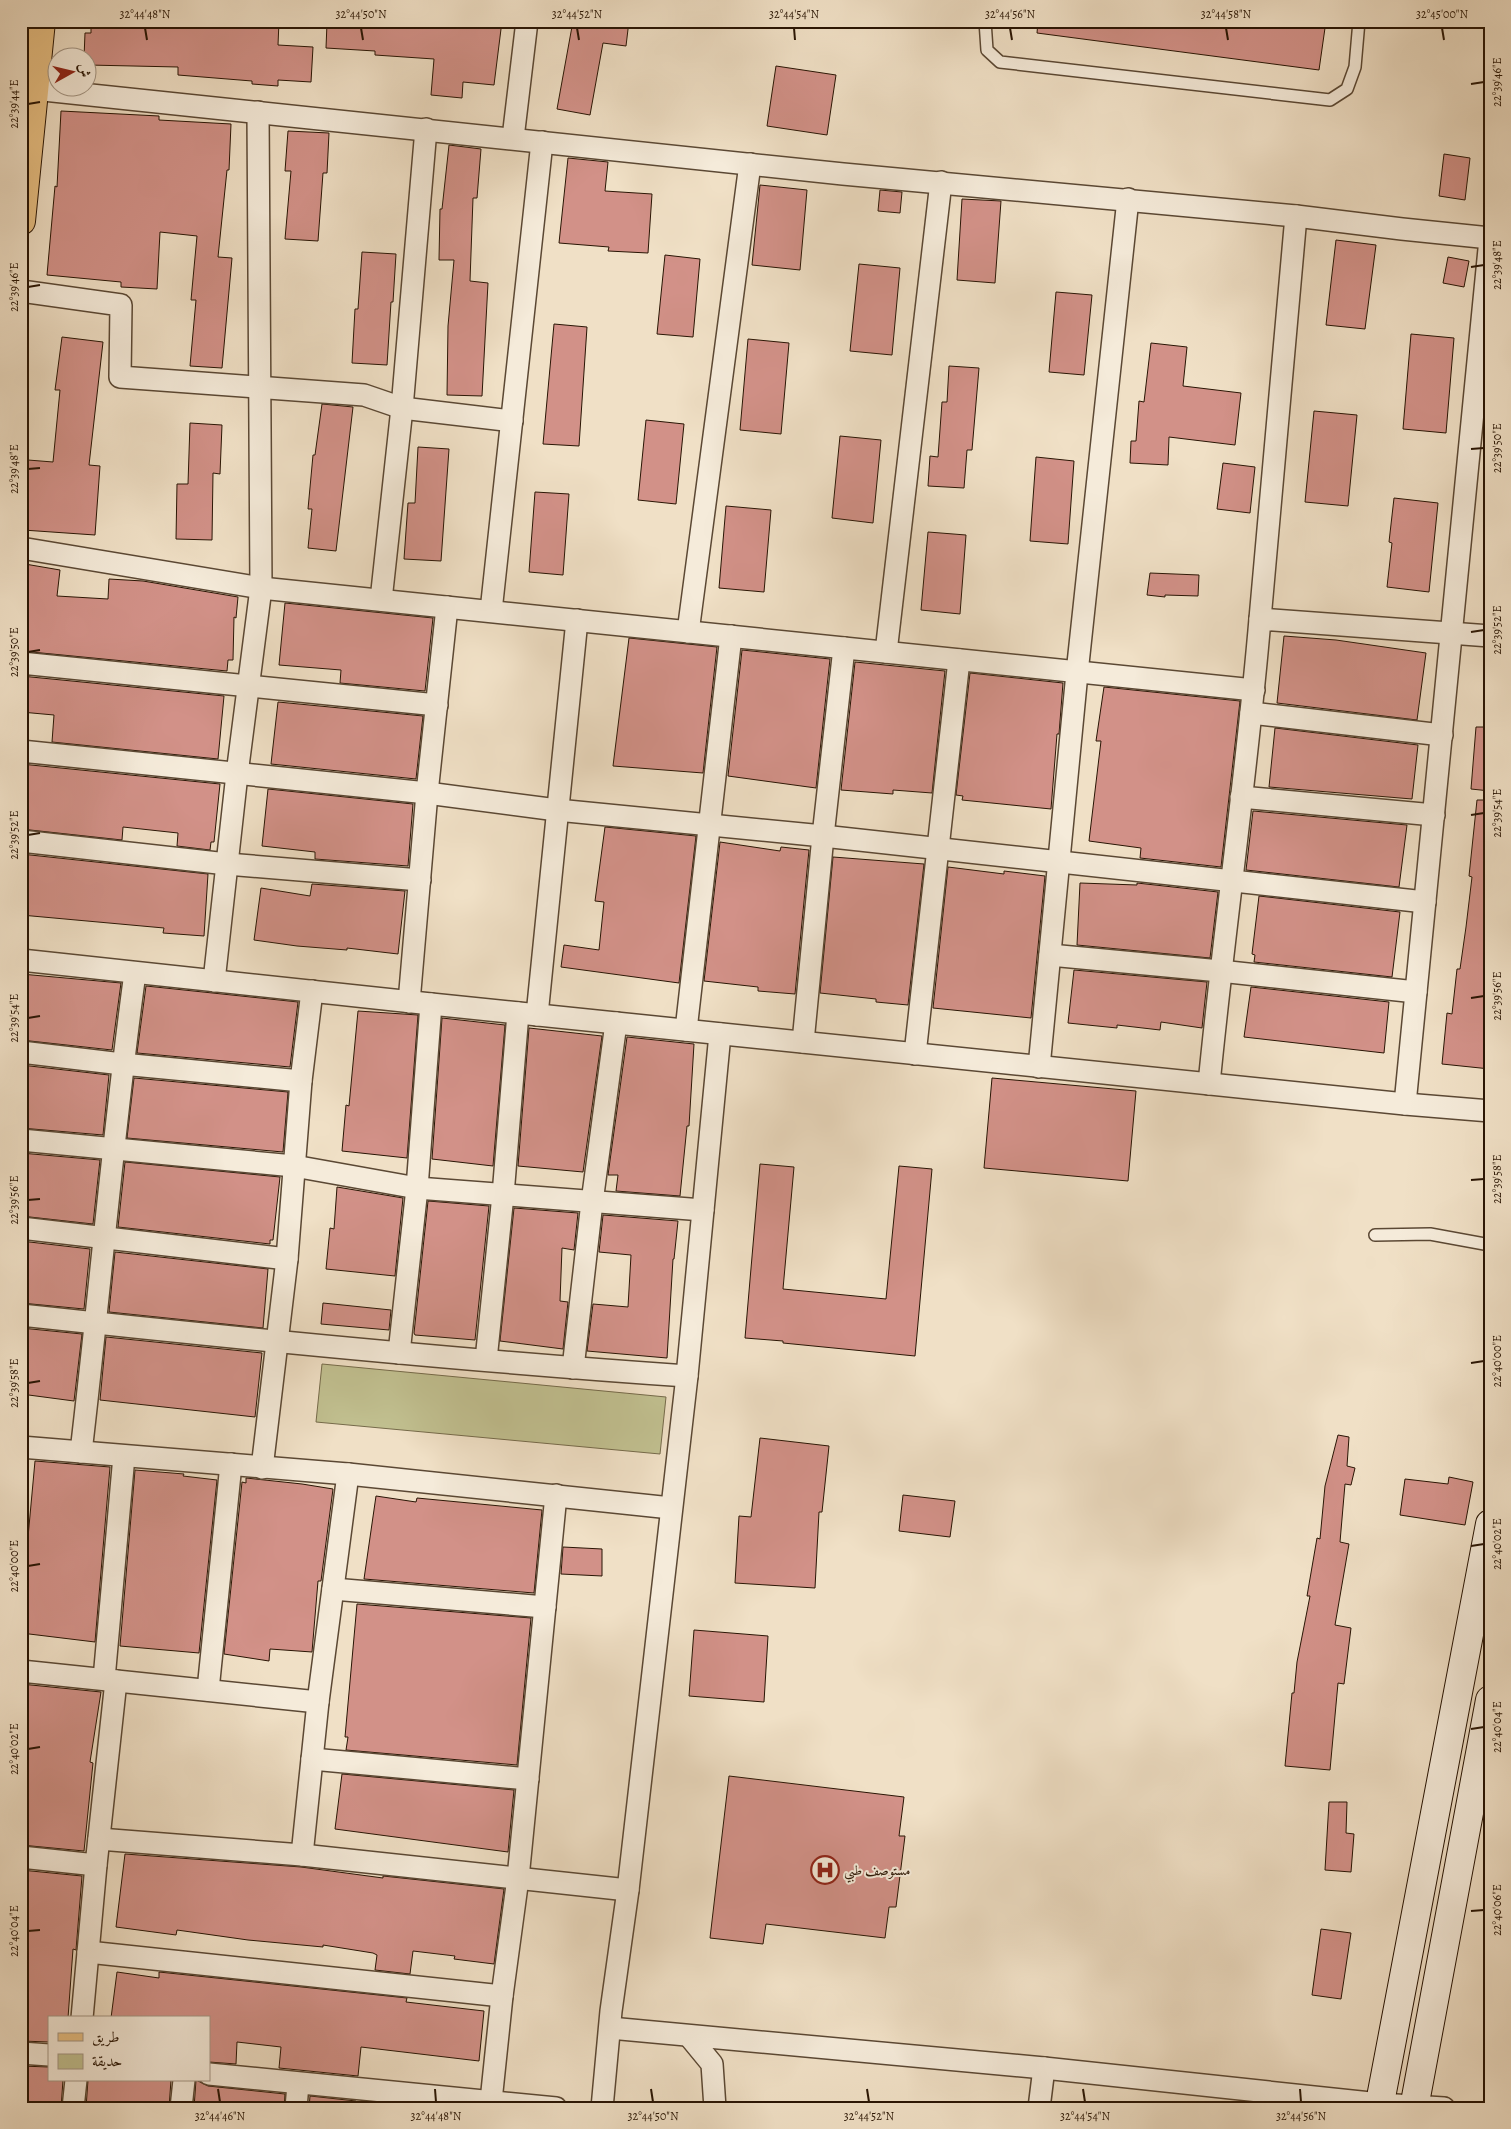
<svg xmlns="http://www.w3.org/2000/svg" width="1511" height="2129" viewBox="0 0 1511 2129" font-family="Alegreya,Amiri,serif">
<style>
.green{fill:#c1c090;stroke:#756a4a}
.building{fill:#d29188;stroke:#291504}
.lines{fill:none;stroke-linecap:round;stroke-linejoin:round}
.service-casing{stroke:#5b4834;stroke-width:14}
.minor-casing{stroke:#5b4834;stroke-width:24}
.secondary-casing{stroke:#291504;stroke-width:30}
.primary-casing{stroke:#291504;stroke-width:30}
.service{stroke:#f5ebda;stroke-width:11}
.minor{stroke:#f5ebda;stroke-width:21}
.secondary{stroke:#f5ebda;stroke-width:28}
.primary{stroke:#e8c083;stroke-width:28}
.ticks{fill:none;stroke:#291504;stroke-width:2}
.labels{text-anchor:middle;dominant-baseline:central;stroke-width:4;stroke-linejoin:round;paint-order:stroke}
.poi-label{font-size:14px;fill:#291504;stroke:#f5ebda;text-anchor:start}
.neatline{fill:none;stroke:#291504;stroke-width:2}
.ticks-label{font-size:12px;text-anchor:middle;fill:#291504}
</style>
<rect width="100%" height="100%" fill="#f0e0c6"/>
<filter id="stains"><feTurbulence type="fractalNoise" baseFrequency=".004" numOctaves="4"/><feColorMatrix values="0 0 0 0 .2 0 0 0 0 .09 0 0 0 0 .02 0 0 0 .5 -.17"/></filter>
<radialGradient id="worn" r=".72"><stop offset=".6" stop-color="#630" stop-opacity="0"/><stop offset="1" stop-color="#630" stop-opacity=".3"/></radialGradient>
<polygon class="green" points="322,1364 666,1397 660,1454 316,1422"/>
<g class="building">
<polygon points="91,21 279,21 278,45 313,47 311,82 278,80 278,86 252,84 252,81 178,75 178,67 88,65 88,58 84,58 85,33 91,33"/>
<polygon points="349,21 431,21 473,26 473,21 502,21 494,85 463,82 462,98 431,95 434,59 375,55 375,51 326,48 327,23 348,24"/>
<polygon points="573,21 629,21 626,46 603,43 590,115 557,109"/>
<polygon points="1038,21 1326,21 1319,70 1037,33"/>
<polygon points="776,66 836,75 827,135 767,126"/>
<polygon points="61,111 159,116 159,120 231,124 229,170 227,170 218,257 232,258 222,368 190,366 196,300 191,300 197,236 160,232 157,289 121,287 121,282 47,275 55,186 57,187"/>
<polygon points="288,131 329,133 327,173 323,173 318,241 285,239 291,171 285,171"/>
<polygon points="449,145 481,149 477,198 473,198 470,281 488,283 482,396 447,395 448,326 454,260 439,260 440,209 442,209"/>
<polygon points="1444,154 1470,158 1465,200 1439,196"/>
<polygon points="568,158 608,162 605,191 652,194 648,253 608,251 609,247 559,243"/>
<polygon points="760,185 807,190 800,270 752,265"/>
<polygon points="880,190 902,192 900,213 878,211"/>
<polygon points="962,199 1001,201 995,283 957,280"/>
<polygon points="1336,240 1376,245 1365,329 1326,325"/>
<polygon points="362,252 396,254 393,302 391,302 387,365 352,363 355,309 358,309"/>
<polygon points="665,255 700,259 693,337 657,334"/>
<polygon points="1448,257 1469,261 1464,287 1443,283"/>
<polygon points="859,264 900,268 892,355 850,351"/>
<polygon points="1056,292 1092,295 1084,375 1049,372"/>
<polygon points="554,324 587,327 579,446 543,444"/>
<polygon points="1411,334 1454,338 1446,433 1403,429"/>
<polygon points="62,337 103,342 89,465 100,466 95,535 23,530 28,460 53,462 60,390 55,390"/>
<polygon points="748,339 789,343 781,434 740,430"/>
<polygon points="1151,343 1187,347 1183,386 1241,393 1235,445 1169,437 1168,465 1130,463 1131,441 1136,441 1139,401 1144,402"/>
<polygon points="949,366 979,368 972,450 967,450 964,488 928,486 930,456 938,457 942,402 947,402"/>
<polygon points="322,404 353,407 336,551 308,548 312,509 308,509 313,455 315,455"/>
<polygon points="1314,411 1357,415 1348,506 1305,502"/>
<polygon points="646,420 684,424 676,504 638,500"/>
<polygon points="190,423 222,425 220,474 213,473 212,540 176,539 177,484 188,484"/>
<polygon points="840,436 881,440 873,523 832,518"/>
<polygon points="418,447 449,449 441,561 404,559 408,503 415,503"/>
<polygon points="1036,457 1074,461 1068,544 1030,541"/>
<polygon points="1223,463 1255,467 1250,513 1217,509"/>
<polygon points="535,492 569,494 563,575 529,572"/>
<polygon points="1394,498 1438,503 1429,592 1387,587 1392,543 1389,542"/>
<polygon points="726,506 771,510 764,592 719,588"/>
<polygon points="928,532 966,535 960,614 921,610"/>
<polygon points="25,564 60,570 57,596 108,599 109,579 143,581 238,597 236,618 234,617 233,660 228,660 227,671 21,651 21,584"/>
<polygon points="1150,573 1199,575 1198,596 1165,595 1165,597 1147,595"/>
<polygon points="285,603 433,618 425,691 340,683 341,670 279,665"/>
<polygon points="1284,636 1336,640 1426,653 1417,720 1277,703"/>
<polygon points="629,638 717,647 703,773 613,766"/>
<polygon points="742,650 830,659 816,788 728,776"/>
<polygon points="855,662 945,671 932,793 893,790 893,794 841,790"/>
<polygon points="970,673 1063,683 1059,734 1057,734 1051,809 962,800 963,796 956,795"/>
<polygon points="21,676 224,696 218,759 52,742 54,715 21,712"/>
<polygon points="1104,687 1240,701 1221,867 1140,858 1141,848 1089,841 1101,741 1096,741"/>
<polygon points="278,702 423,716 416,779 271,764"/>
<polygon points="1476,727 1490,727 1490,791 1471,789"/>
<polygon points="1275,728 1418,745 1412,799 1269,787"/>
<polygon points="21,764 220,784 214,842 211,842 210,850 177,846 178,833 123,827 122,840 21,829"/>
<polygon points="268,789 413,804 408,866 315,859 315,852 262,846"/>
<polygon points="1477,800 1490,800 1490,1069 1442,1064 1447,1013 1452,1014 1457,969 1460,969 1466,927 1472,877 1469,876"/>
<polygon points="1253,811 1407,825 1399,887 1246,870"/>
<polygon points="605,827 696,836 679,983 561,967 564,945 599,950 604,902 595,901"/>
<polygon points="720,842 780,851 781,847 809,850 795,994 758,991 758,987 704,981"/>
<polygon points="21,854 208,874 204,936 163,933 164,928 21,915"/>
<polygon points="833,857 924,864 908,1005 876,1002 876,999 820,993"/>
<polygon points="948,867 1004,874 1004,871 1045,876 1031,1018 933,1008"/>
<polygon points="1080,883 1137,885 1137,883 1218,892 1210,958 1077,945"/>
<polygon points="312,884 405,891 398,954 347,948 347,950 297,946 254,940 261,888 310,896"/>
<polygon points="1259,896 1400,912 1392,977 1254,962 1255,955 1252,954"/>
<polygon points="1074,970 1207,982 1202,1028 1161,1022 1160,1030 1117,1025 1117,1028 1068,1023"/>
<polygon points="21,974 121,983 112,1050 21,1040"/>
<polygon points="146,986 298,1002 290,1067 137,1053"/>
<polygon points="1251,987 1389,1002 1384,1053 1244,1037"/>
<polygon points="358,1011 418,1015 407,1158 342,1151 346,1105 349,1106"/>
<polygon points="442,1018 505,1025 493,1166 432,1159"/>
<polygon points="529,1028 602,1036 583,1172 518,1166"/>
<polygon points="627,1037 694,1044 689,1126 687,1126 680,1196 616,1191 618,1175 608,1175"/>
<polygon points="21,1065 109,1075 103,1135 21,1128"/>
<polygon points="134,1078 288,1092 283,1152 127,1138"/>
<polygon points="992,1078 1136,1091 1128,1181 984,1168"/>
<polygon points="21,1153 100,1160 93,1224 21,1216"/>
<polygon points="125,1162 280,1177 273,1240 270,1240 270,1244 118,1227"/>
<polygon points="760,1164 794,1167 783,1289 886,1299 899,1166 932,1169 915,1356 783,1343 783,1341 745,1338"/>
<polygon points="337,1187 403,1198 395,1276 326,1269 330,1228 334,1229"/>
<polygon points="428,1201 489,1206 475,1340 415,1335 414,1333"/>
<polygon points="514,1208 578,1213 574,1250 562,1248 560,1301 568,1302 563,1349 500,1341"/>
<polygon points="603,1215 678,1221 674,1259 673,1259 667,1358 587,1351 593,1304 628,1307 631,1255 599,1252"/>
<polygon points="21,1241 90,1249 84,1309 21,1303"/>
<polygon points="115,1252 268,1269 263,1328 109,1312"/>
<polygon points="323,1303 391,1310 389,1330 321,1324"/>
<polygon points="21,1328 82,1334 74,1401 21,1394"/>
<polygon points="106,1337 262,1353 255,1417 100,1400"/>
<polygon points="1338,1435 1349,1437 1347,1466 1355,1468 1351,1485 1345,1484 1340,1542 1349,1544 1335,1625 1351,1628 1344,1684 1338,1683 1330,1770 1285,1766 1292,1693 1294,1693 1297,1662 1310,1596 1307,1596 1317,1538 1320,1539 1325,1486"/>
<polygon points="760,1438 829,1446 822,1512 819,1512 815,1588 735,1583 739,1516 751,1517"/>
<polygon points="35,1461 110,1467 95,1642 21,1633 21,1570 25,1570"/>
<polygon points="135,1470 184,1474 183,1476 217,1480 199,1653 120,1646"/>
<polygon points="1449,1477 1473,1482 1465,1525 1400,1515 1405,1479 1448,1484"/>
<polygon points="246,1478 302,1484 333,1489 321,1581 318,1581 312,1652 270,1649 269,1661 224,1654 242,1482 246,1483"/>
<polygon points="903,1495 955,1501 950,1537 899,1531"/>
<polygon points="376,1496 416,1502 417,1498 542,1510 534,1593 364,1579"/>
<polygon points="563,1547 602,1549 602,1576 561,1574"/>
<polygon points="357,1604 531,1618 517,1765 346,1750 348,1737 345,1737"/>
<polygon points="694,1630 768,1636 764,1702 689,1696"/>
<polygon points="21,1684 101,1692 90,1762 93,1763 84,1851 21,1845"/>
<polygon points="342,1774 514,1790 508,1852 335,1829"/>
<polygon points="729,1776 904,1797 899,1836 905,1836 896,1907 889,1907 885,1938 766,1924 763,1944 710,1938"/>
<polygon points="1329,1802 1347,1802 1346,1833 1354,1834 1351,1872 1325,1870"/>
<polygon points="125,1854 301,1867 383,1878 383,1876 504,1889 494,1964 454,1959 455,1956 413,1951 410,1974 375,1970 377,1955 373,1953 323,1945 323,1947 248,1940 177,1930 176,1935 116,1927"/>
<polygon points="21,1870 82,1876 76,1950 73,1949 68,2018 49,2018 49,2042 21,2041"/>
<polygon points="1321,1929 1351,1933 1341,1999 1312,1995"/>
<polygon points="117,1972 159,1978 159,1972 407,1998 406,2002 484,2011 479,2061 361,2047 358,2076 279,2068 281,2047 237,2042 236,2064 209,2062 209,2018 111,2018"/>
<polygon points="21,2066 49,2067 49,2080 63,2080 61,2108 21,2108"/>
<polygon points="88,2080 171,2080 169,2108 86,2108"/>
<polygon points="196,2080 208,2086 285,2094 284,2108 194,2108"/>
<polygon points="310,2096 356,2101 355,2108 309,2108"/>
</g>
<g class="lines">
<defs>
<g id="service">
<polyline points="985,21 987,50 1000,62 1330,100 1347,89 1355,67 1359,21"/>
<polyline points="1375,1235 1430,1234 1490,1245"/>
</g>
<g id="minor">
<polyline points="34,89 843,174 1296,216 1402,229 1490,238"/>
<polyline points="513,138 527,21"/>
<polyline points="21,291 121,305 120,377 364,395 402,408 512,421"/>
<polyline points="21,548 261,588 1254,690"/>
<polyline points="381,600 402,408 426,129"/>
<polyline points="491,611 542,142"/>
<polyline points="1260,619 1296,216"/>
<polyline points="688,632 750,164"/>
<polyline points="886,652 941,182"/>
<polyline points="21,663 437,705"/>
<polyline points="1251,713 1442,735"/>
<polyline points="21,751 427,793 557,810 823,836 1425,902"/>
<polyline points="1241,797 1434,815"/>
<polyline points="21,841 227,864 420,880"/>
<polyline points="1050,955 1220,971 1416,992"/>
<polyline points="21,960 431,1004 1405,1104 1490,1111"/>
<polyline points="214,981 237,774 261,588 258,112"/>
<polyline points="409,1002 427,793 447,607"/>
<polyline points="537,1015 577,620"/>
<polyline points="686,1030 731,636"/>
<polyline points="803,1042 823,836 844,648"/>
<polyline points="21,1052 122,1064 301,1081"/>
<polyline points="915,1054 959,660"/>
<polyline points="1039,1067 1077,673 1128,199"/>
<path d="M1209 1084C1224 929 1247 774 1260 619L1490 636"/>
<polyline points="1405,1104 1490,239"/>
<polyline points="21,1140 294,1166 417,1188 703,1210"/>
<polyline points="21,1228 287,1259"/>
<path d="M21 1315C243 1339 465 1361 687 1376"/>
<polyline points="399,1353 417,1188 431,1004"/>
<polyline points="486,1360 503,1195 518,1013"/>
<polyline points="573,1368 592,1202 616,1023"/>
<polyline points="21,1447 348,1474 671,1508"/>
<path d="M81 1452C100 1292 113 1132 135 973"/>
<polyline points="262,1468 287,1259 301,1081 312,991"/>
<polyline points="333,1589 545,1607"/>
<polyline points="21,1671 318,1702"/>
<polyline points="104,1679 124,1456"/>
<polyline points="208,1690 231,1464"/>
<polyline points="312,1759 528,1779"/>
<polyline points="99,1839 302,1855 628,1890"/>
<polyline points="302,1855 318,1702 348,1474"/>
<polyline points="21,1857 96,1865"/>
<polyline points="88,1952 502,1996"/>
<polyline points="82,2018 96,1865 116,1681"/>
<polyline points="610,2028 1044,2068 1380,2104 1444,2108"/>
<polyline points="689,2036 712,2064 715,2108"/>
<polyline points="21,2053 49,2055"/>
<polyline points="209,2074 556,2108"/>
<polyline points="491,2101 502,1996 518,1878 556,1495"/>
<polyline points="73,2108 76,2080"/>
<polyline points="181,2108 184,2080"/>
<polyline points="296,2108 298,2084"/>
<polyline points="602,2108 611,2011 628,1890 687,1376 720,1034"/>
<polyline points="1039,2108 1044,2068"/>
</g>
<g id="secondary">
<polyline points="1379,2108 1490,1524"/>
<polyline points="1414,2108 1490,1700"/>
</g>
<polyline id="primary" points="21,221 41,21"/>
</defs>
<use href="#service" class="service-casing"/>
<use href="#minor" class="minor-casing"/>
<use href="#secondary" class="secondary-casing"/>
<use href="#primary" class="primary-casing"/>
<use href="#service" class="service"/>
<use href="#minor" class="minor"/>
<use href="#secondary" class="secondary"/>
<use href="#primary" class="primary"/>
</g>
<path class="ticks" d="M145 28 147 40M361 28 363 40M577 28 579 40M794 28 795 40M1010 28 1012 40M1226 28 1228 40M1442 28 1444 40M1471 84 1484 82M28 104 40 102M1471 267 1484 265M28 287 40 285M1471 449 1484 448M28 469 40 468M1471 632 1484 630M28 652 40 650M1471 815 1484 813M28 835 40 833M1471 998 1484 996M28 1018 40 1016M1471 1180 1484 1179M28 1200 40 1199M1471 1363 1484 1361M28 1383 40 1381M1471 1546 1484 1544M28 1566 40 1564M1471 1729 1484 1727M28 1749 40 1747M1471 1911 1484 1910M28 1931 40 1930M218 2089 220 2102M435 2089 436 2102M651 2089 653 2102M867 2089 869 2102M1083 2089 1085 2102M1300 2089 1301 2102"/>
<defs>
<symbol id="hospital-ring" viewBox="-11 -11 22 22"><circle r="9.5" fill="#f5ebda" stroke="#8f2418" stroke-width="1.5"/><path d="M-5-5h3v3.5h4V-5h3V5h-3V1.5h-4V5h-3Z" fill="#8f2418"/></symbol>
</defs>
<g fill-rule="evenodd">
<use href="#hospital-ring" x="809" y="1854" width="32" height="32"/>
</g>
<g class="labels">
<g class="poi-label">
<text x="844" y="1870">مستوصف طبي</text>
</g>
</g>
<rect width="1511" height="2129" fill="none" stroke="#f0e0c6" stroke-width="55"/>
<rect x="48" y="2016" width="162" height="65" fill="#f5ebda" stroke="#a39584"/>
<rect x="58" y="2033" width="25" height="8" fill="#e8c083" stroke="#a39584"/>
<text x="92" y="2042" font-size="15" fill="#291504">طريق</text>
<rect x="58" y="2054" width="25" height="15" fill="#c1c090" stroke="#a39584"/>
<text x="92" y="2066" font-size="15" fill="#291504">حديقة</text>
<g transform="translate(72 72) rotate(82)"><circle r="24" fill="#f5ebda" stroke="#a39584"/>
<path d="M0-4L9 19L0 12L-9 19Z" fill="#8f2418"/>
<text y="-8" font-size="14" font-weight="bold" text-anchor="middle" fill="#291504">ش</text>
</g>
<rect x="28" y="28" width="1456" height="2074" class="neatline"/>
<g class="ticks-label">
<text x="145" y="18">32°44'48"N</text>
<text x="361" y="18">32°44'50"N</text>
<text x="577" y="18">32°44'52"N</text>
<text x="794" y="18">32°44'54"N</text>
<text x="1010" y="18">32°44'56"N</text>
<text x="1226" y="18">32°44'58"N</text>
<text x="1442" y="18">32°45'00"N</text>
<text transform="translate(1497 82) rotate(-90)" y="4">22°39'46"E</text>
<text transform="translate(14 104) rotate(-90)" y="4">22°39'44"E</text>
<text transform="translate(1497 265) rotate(-90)" y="4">22°39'48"E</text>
<text transform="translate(14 287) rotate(-90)" y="4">22°39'46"E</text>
<text transform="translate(1497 448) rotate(-90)" y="4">22°39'50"E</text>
<text transform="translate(14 469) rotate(-90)" y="4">22°39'48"E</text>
<text transform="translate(1497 630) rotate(-90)" y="4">22°39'52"E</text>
<text transform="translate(14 652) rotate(-90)" y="4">22°39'50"E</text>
<text transform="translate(1497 813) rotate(-90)" y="4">22°39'54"E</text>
<text transform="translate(14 835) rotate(-90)" y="4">22°39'52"E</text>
<text transform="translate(1497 996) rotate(-90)" y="4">22°39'56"E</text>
<text transform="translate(14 1018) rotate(-90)" y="4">22°39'54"E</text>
<text transform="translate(1497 1179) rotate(-90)" y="4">22°39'58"E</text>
<text transform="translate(14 1200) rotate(-90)" y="4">22°39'56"E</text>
<text transform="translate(1497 1361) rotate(-90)" y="4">22°40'00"E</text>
<text transform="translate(14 1383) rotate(-90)" y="4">22°39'58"E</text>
<text transform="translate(1497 1544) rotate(-90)" y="4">22°40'02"E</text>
<text transform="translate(14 1566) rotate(-90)" y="4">22°40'00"E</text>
<text transform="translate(1497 1727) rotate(-90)" y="4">22°40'04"E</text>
<text transform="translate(14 1749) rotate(-90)" y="4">22°40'02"E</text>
<text transform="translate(1497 1910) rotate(-90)" y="4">22°40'06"E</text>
<text transform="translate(14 1931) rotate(-90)" y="4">22°40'04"E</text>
<text x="220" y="2120">32°44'46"N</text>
<text x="436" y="2120">32°44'48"N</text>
<text x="653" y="2120">32°44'50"N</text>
<text x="869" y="2120">32°44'52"N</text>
<text x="1085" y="2120">32°44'54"N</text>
<text x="1301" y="2120">32°44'56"N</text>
</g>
<rect width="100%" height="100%" filter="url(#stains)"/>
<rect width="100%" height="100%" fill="url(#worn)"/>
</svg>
